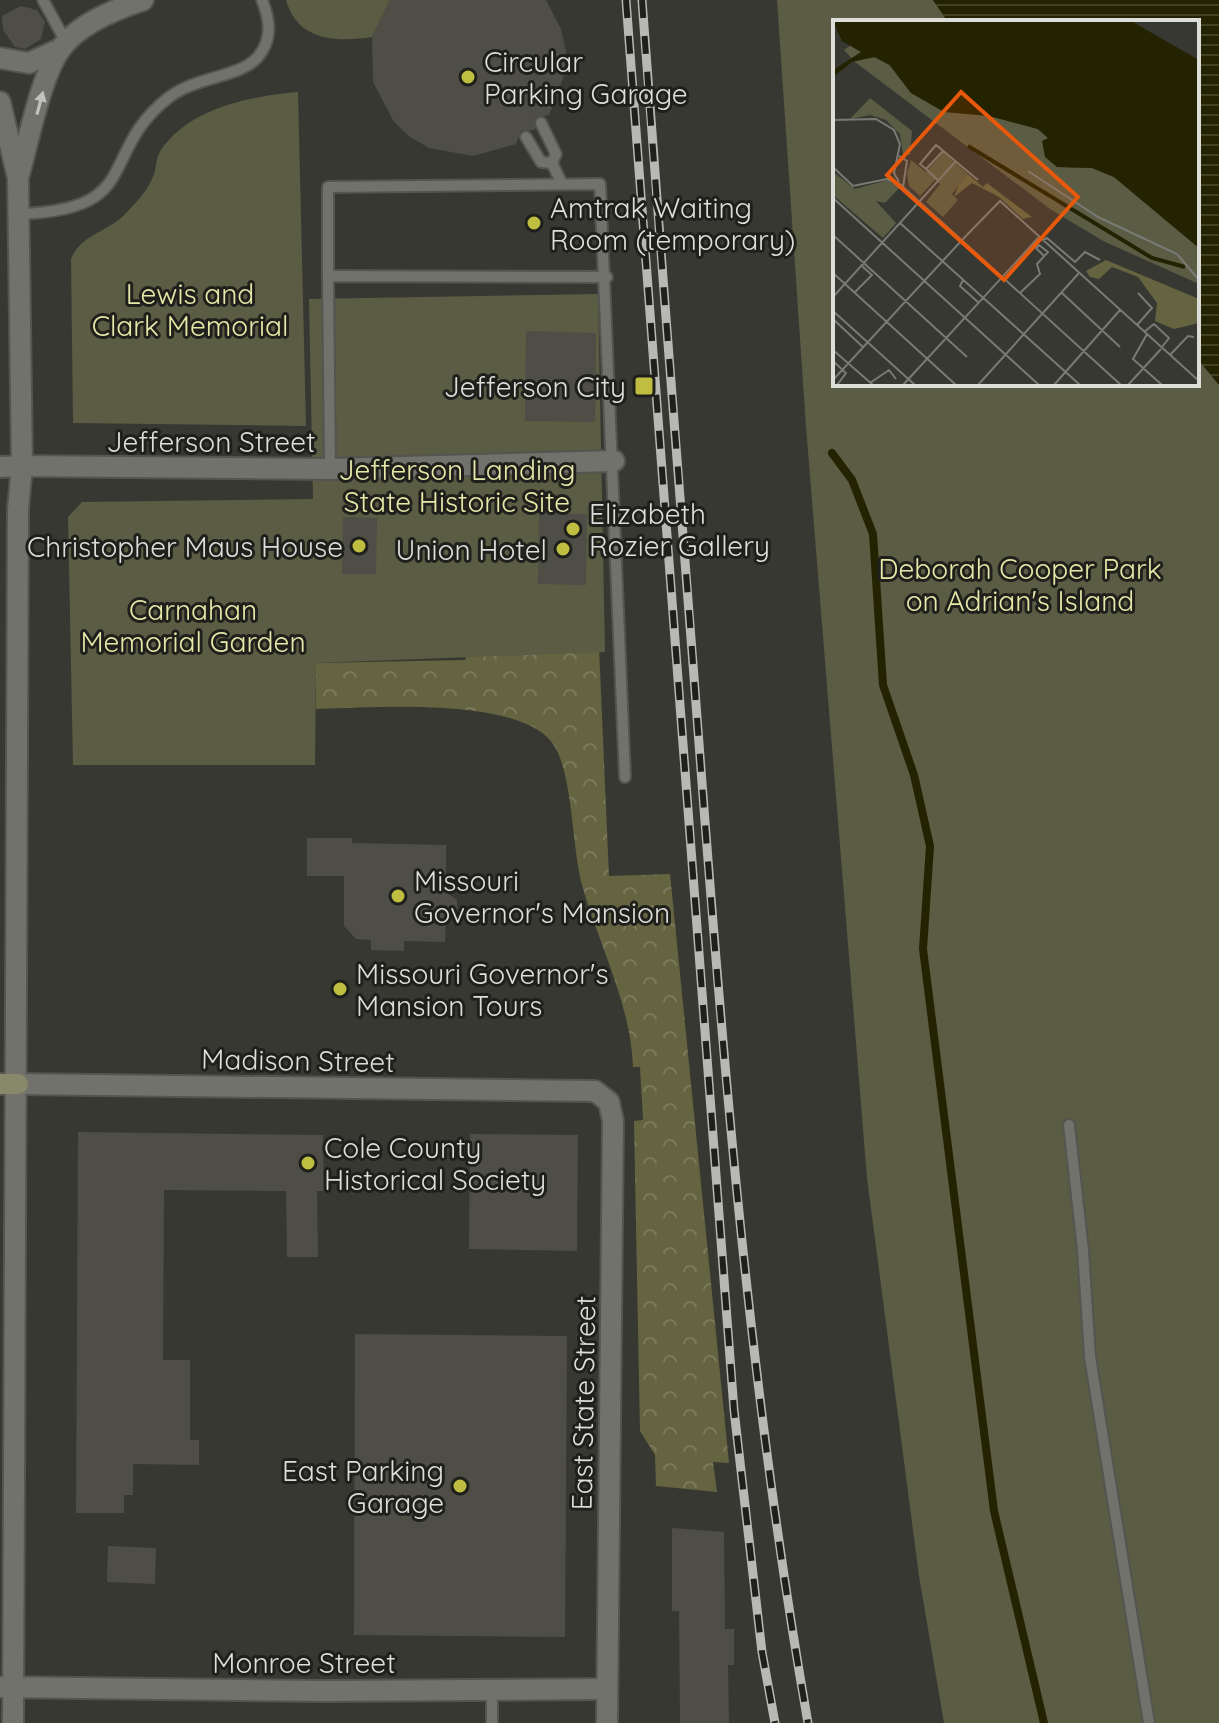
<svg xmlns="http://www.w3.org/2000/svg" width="1219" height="1723" viewBox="0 0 1219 1723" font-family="Quicksand,sans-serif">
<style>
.forest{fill:url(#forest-crowns)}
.park{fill:#5b5c44}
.water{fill:url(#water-rules)}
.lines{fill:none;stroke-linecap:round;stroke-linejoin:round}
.stream{stroke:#232301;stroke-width:8}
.building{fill:#4e4e47}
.service-casing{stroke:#545450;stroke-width:14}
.minor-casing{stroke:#545450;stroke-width:24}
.tertiary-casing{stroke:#545450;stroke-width:24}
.secondary-casing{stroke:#545450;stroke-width:24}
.service{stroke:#71726b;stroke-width:10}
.minor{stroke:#71726b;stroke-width:20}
.tertiary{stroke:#71726b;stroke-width:20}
.secondary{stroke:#88896b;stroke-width:20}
.rail-casing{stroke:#b8b8b4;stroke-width:9}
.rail{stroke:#1f1f1c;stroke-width:6;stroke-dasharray:18;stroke-linecap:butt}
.oneway{fill:#c2c2be}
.poi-dot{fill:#bfbe41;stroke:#1f1f1c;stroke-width:3}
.labels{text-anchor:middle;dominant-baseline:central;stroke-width:6;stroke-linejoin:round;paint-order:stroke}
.poi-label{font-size:28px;fill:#ddddda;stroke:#1f1f1c;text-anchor:start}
.park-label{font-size:28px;fill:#e6e8a8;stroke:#1f1f1c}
.street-label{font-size:28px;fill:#ddddda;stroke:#1f1f1c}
.inset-river{fill:none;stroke:#232301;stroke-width:4}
.inset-road{fill:none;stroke:#7a7a75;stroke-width:2}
.view{fill:#e8590c;fill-opacity:0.15;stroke:#e8590c;stroke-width:4}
.inset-edge{fill:none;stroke:#ddddda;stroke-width:4}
</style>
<defs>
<pattern id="forest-crowns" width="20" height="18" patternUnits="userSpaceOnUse" patternTransform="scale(2)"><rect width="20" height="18" fill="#646441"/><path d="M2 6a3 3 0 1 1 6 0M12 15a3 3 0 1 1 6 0" fill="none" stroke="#7a7a5c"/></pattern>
<pattern id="water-rules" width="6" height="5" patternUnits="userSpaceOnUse" patternTransform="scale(2)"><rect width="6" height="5" fill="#232301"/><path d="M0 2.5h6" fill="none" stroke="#424225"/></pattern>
</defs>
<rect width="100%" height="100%" fill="#383832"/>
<path class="forest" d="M597 602 609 876 670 874 729 1463 713 1462 717 1492 656 1486 655 1455 640 1431 634 1121 643 1120 640 1067H633C631 1005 599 945 582 885 572 848 573 778 555 747 526 695 369 708 316 709V663L465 660 474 628Z"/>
<g class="park">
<path d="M286 0H390L372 37C337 42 298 42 286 0Z"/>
<polygon points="777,0 933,0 948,22 835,22 835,384 1197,384 1197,358 1219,385 1219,1723 944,1723 919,1576 867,1178 806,427"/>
<path d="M298 92 306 426 73 423 71 259C81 234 109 232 126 213 136 203 146 192 152 179 157 170 155 158 161 150 189 108 251 96 298 92Z"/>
<polygon points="598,294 605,652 316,663 315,765 73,765 68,517 82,502 313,499 309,299"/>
</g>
<polygon class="water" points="933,0 1219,0 1219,385 1197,358 1197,22 948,22"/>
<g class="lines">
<polyline class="stream" points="832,453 852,480 873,534 883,685 914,775 930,846 923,949 994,1511 1044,1723"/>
</g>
<g class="building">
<polygon points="390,0 546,0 561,29 566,51 565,73 549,115 535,118 535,130 521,131 516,144 473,156 429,148 410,137 394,122 373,82 372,37"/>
<polygon points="21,6 37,10 45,22 41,39 25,49 15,47 3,30 2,16"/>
<polygon points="526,331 596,333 595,422 525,421"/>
<polygon points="539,513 587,514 586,585 538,584"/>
<polygon points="343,517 377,518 376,574 342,574"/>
<polygon points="307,838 352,838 352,843 446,845 446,892 457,900 457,914 446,920 445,942 404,941 404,951 371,950 371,940 356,939 344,926 344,876 307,876"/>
<polygon points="78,1132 323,1135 324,1191 317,1191 318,1257 287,1257 286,1191 164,1190 163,1360 190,1360 190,1440 199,1440 199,1465 133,1464 133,1495 124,1495 124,1513 76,1513"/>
<polygon points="470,1134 578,1135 577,1251 469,1249"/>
<polygon points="355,1334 567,1336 565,1637 354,1635"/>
<polygon points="672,1528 724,1532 725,1629 734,1629 734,1665 728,1665 729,1723 680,1723 679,1611 672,1611"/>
<polygon points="108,1546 156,1548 155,1584 107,1582"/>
</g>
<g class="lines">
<defs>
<g id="service">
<polyline points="43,0 66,42"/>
<polyline points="541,123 556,154 552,163 561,182"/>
<polyline points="526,137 541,162 552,163"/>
<path d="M19 214C145 210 97 154 168 98 196 76 238 78 257 58 273 40 270 20 262 0"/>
<polyline points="328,276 328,187 600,184 625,777"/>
<polyline points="330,469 328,276 607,277"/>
<polyline points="1069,1125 1083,1250 1090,1357 1149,1723"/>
<polyline points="492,1690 492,1723"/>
</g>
<g id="minor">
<polyline points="22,466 330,469 614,461"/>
<polyline points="18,1084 595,1091 609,1102 613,1121 607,1723"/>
<polyline points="0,1687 324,1691 607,1689"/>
</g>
<g id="tertiary">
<polyline points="0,58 29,63 60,49"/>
<polyline points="0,102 18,178 22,466 18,509 13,1723"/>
<path d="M18 178C28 144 41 73 62 47 80 23 116 9 143 0"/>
<polyline points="0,467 22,466"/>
</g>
<polyline id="secondary" points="0,1084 18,1084"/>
</defs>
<use href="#service" class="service-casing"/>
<use href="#minor" class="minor-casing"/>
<use href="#tertiary" class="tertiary-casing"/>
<use href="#secondary" class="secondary-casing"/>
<use href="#service" class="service"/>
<use href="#minor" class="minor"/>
<use href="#tertiary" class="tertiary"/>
<use href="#secondary" class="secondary"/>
<defs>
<g id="rail">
<polyline points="626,0 734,1410 762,1652 775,1723"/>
<path d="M642 0C658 226 677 451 694 677 720 1026 747 1377 808 1723"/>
</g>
</defs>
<use href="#rail" class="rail-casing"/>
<use href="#rail" class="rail"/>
</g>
<defs><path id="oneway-solid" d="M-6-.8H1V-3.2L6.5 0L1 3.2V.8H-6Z" transform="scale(2)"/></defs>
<use class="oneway" href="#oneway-solid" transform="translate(40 103) rotate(-75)"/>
<g class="poi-dot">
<circle cx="468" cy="77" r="8"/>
<circle cx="534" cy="223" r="8"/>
<rect x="634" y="376" width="20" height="20" rx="4"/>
<circle cx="573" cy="529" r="8"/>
<circle cx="359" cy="546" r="8"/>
<circle cx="563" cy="549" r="8"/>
<circle cx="398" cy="896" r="8"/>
<circle cx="340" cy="989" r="8"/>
<circle cx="308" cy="1163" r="8"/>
<circle cx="460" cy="1486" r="8"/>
</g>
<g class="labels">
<g class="poi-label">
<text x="484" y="61">Circular<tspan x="484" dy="32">Parking Garage</tspan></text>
<text x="550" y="207">Amtrak Waiting<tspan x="550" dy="32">Room (temporary)</tspan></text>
<text x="626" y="386" text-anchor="end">Jefferson City</text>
<text x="589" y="513">Elizabeth<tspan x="589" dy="32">Rozier Gallery</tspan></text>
<text x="343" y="546" text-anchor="end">Christopher Maus House</text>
<text x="547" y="549" text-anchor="end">Union Hotel</text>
<text x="414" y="880">Missouri<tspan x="414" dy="32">Governor's Mansion</tspan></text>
<text x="356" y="973">Missouri Governor's<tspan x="356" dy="32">Mansion Tours</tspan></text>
<text x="324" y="1147">Cole County<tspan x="324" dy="32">Historical Society</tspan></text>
<text x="444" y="1470" text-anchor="end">East Parking<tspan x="444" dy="32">Garage</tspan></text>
</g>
<g class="park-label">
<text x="190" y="293">Lewis and<tspan x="190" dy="32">Clark Memorial</tspan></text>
<text x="457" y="469">Jefferson Landing<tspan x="457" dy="32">State Historic Site</tspan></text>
<text x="1020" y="568">Deborah Cooper Park<tspan x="1020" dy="32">on Adrian's Island</tspan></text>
<text x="193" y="609">Carnahan<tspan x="193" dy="32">Memorial Garden</tspan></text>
</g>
<g class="street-label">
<text x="211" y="441">Jefferson Street</text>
<text transform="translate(298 1060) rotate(1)">Madison Street</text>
<text transform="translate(583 1403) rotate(-89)">East State Street</text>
<text x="304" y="1662">Monroe Street</text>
</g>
</g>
<g transform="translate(833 20)">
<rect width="366" height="366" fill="#383832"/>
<path d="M131 151 150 167 154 163 199 197 190 199 166 177 139 163 121 177ZM273 240 366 279V303L341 309 322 301 324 283 305 257 279 247 266 259 257 257 253 251Z" fill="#646441"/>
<path d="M18 25 56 45 78 73 205 109 215 118 224 147 259 148 281 157 366 228V264L270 221 217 189 22 42 11 30ZM37 78 79 111 77 135 70 134 67 114 53 100 37 95 17 99ZM110 132 135 154 119 174 125 180 110 197 93 182 107 164 102 160 87 176 76 166 74 153 78 140 93 152ZM0 152 22 169 55 160 67 167 52 183 43 181 63 203 50 218 0 175Z" fill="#5b5c44"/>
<path d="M0 1H298L366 40V228L281 157 259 148 224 147 212 137 209 121 215 118 205 109 156 96 111 92 78 73 57 45 42 37 19 42 0 57V50L28 32 9 21Z" fill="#232301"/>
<path class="inset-river" d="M135 126 319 238 352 247"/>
<path class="inset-road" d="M0 100 43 99 61 110 67 124 61 153 66 162M66 136 74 141 70 167M0 147 20 166 54 159 67 164 288 365M93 149 87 144 103 125 145 160M195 151 265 197 344 234 366 260M106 161 93 149 110 131M0 178 206 365M67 203 247 365M0 215 134 337M129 220 167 181 366 361M210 220 214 218 242 242 252 232 267 240M0 253 123 365M130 260 127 266 146 283M22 272 39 255 29 246M187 273 207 254 204 244 215 232 206 225 203 228 211 236M229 273 287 327M0 277 123 141M0 291 82 365M0 299 30 327M304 305 319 288 305 273M311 312 321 304 336 318 329 327M314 314 300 339 329 365M0 330 40 365M337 335 355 316 361 317M0 341 13 353 4 365M0 360 129 220M37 363 56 350 63 359M70 365 206 217M145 365 246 253M221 365 287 290M295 365 328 329"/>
<path class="view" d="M128 72 245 177 171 260 54 155Z"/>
<rect width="366" height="366" class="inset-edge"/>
</g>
</svg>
